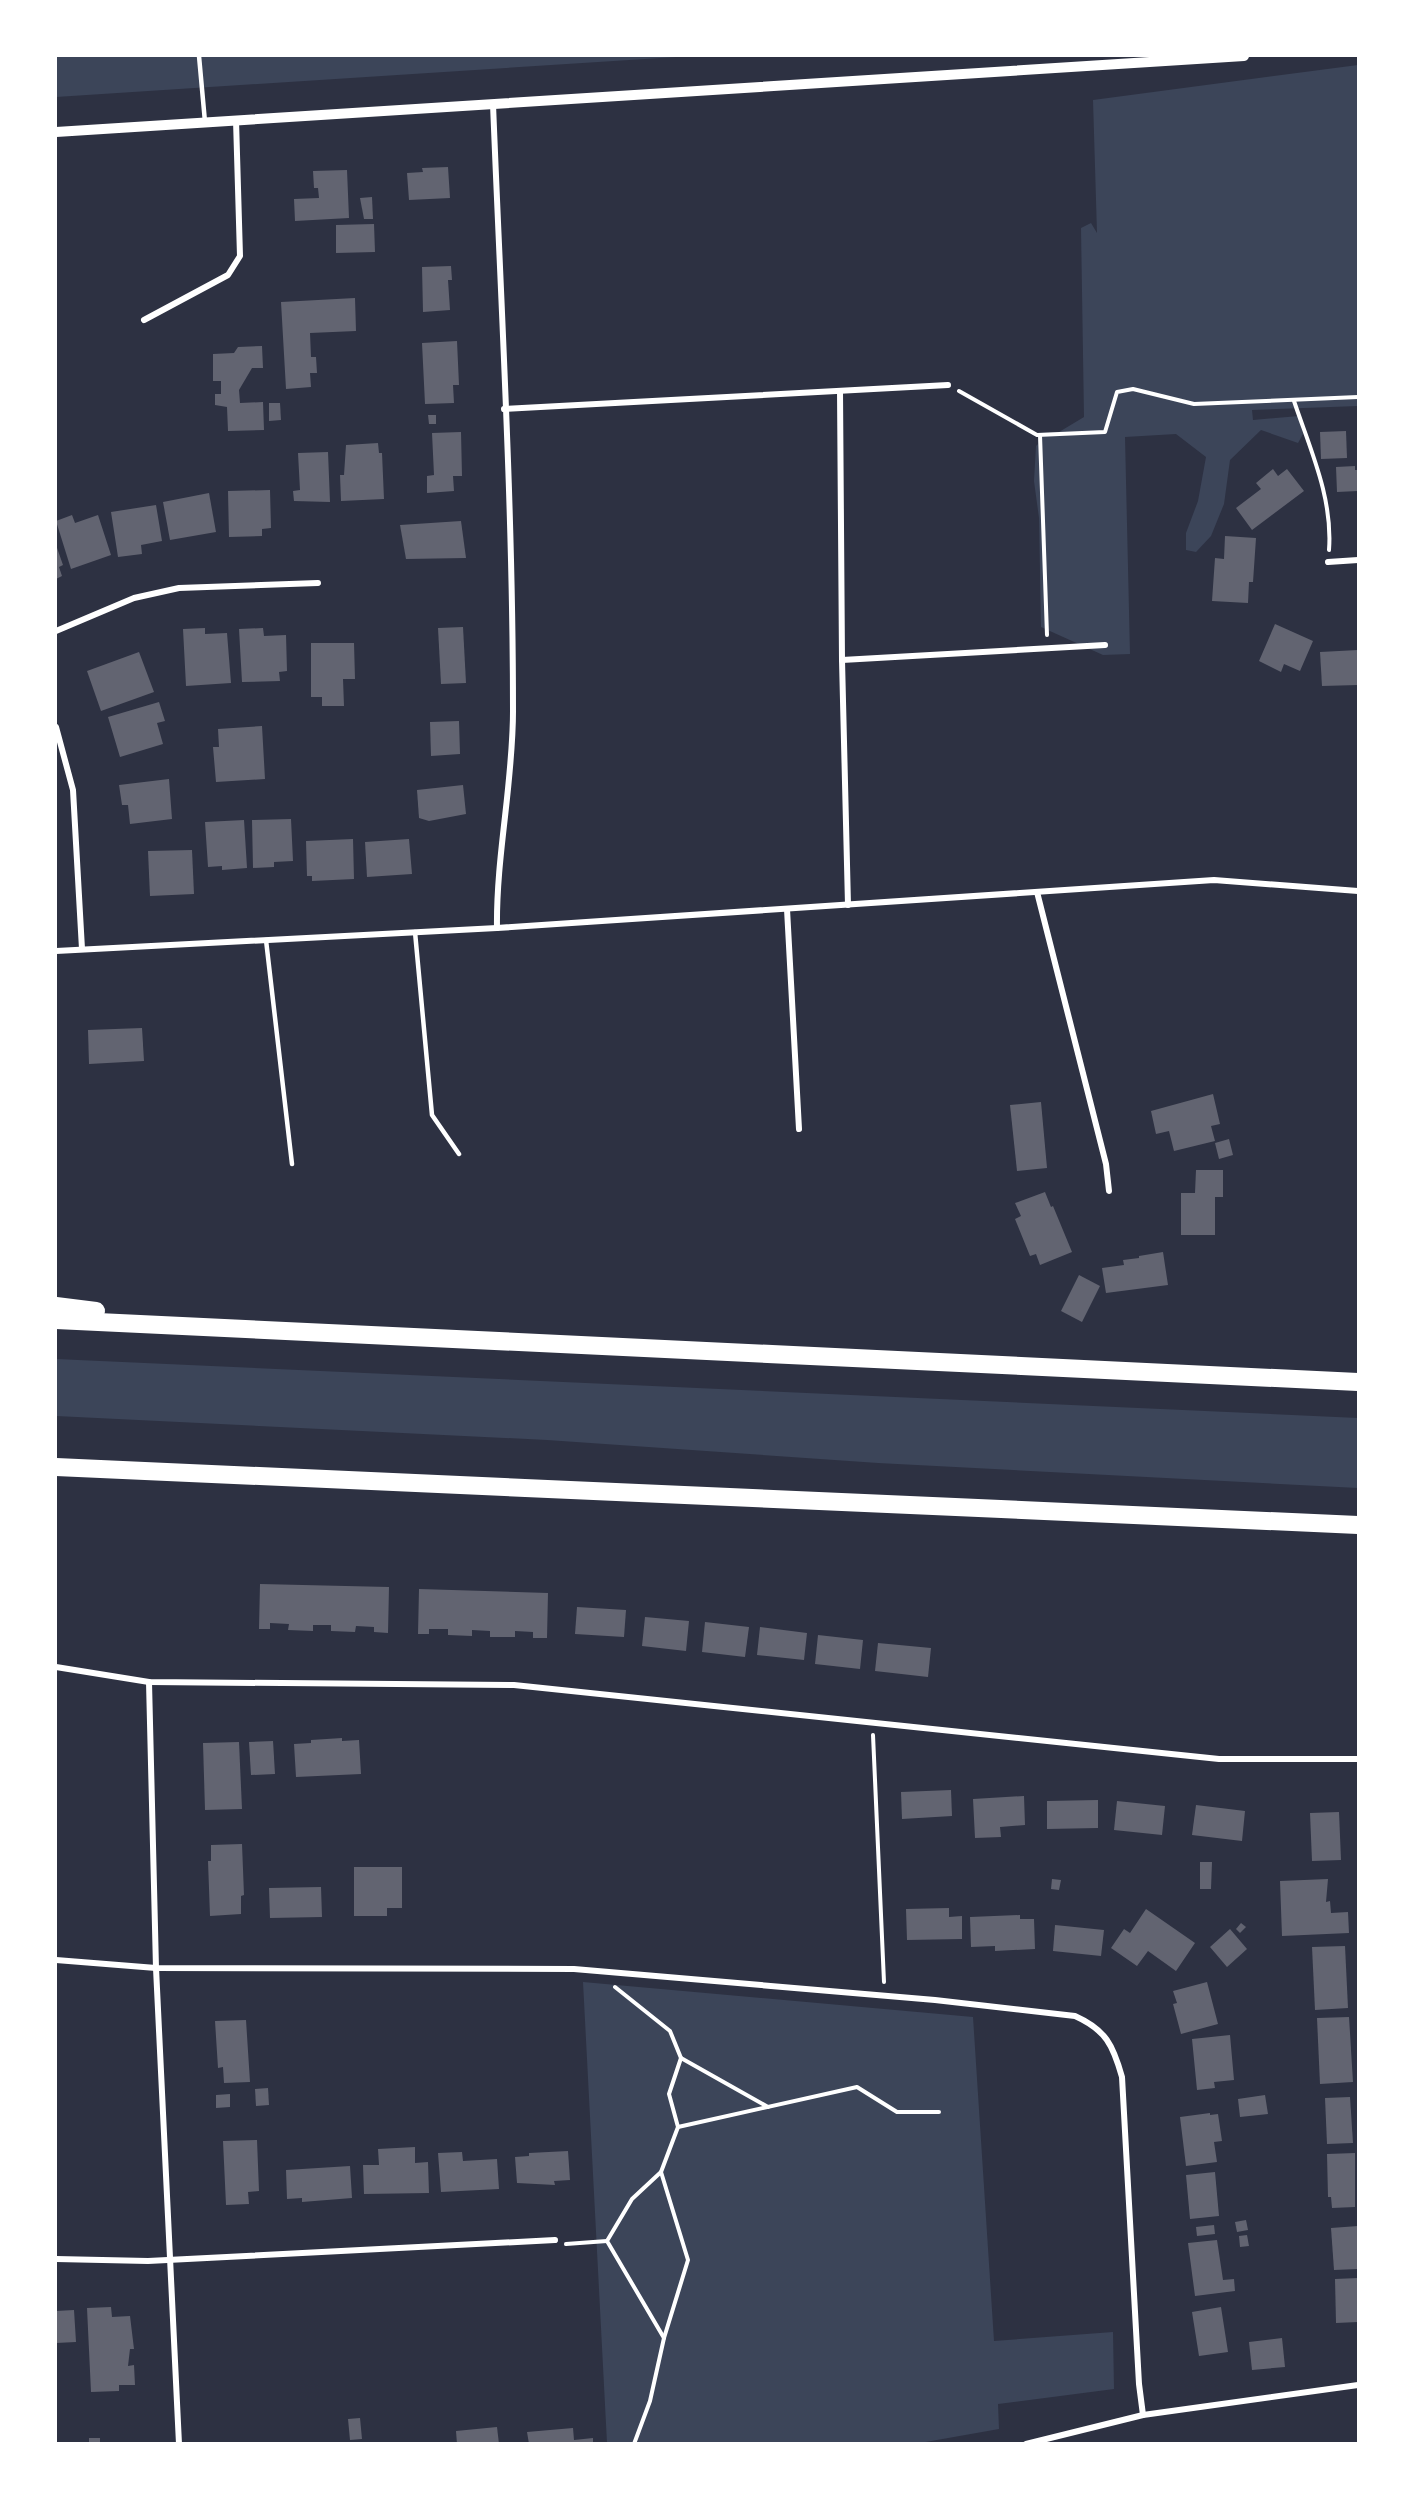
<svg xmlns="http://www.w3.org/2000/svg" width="1414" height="2499" viewBox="0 0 1414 2499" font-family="Literata,serif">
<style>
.green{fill:#3c4559}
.building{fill:#626471}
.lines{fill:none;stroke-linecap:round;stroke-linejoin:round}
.path{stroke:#fff;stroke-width:4}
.service{stroke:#fff;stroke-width:4.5}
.minor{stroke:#fff;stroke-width:6}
.tertiary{stroke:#fff;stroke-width:10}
.motorway{stroke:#fff;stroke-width:18}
</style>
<rect width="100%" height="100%" fill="#2d3142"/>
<g class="green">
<polygon points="56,56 692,56 56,97"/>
<polygon points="1358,65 1358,406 1252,410 1253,420 1299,416 1303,434 1298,443 1261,430 1230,460 1224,504 1211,536 1196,552 1186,550 1186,533 1198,501 1206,457 1176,434 1125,437 1130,654 1103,655 1041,627 1039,518 1034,481 1036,446 1038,444 1038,433 1059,432 1084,417 1081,228 1091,223 1097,233 1093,100"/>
<polygon points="56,1359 1358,1418 1358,1488 878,1463 547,1440 56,1416"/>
<polygon points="583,1982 973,2017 994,2341 1113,2332 1114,2389 998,2404 999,2429 920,2443 607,2443"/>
</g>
<g class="building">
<polygon points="448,167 450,198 409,200 407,173 423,172 422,168"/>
<polygon points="347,170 349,218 295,221 294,199 319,198 318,188 314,188 313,171"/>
<polygon points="372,197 373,219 364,219 360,198"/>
<polygon points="374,224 375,252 336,253 336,225"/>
<polygon points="451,266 452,280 448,280 450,310 423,312 422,267"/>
<polygon points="355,298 356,331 310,333 311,357 316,357 317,373 310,373 311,387 286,389 281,302"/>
<polygon points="457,341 459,385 453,385 454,403 425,404 422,343"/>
<polygon points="262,346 263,368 252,368 239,390 240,403 263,402 264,430 228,431 227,407 215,405 215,394 221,394 221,381 213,381 213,354 234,353 238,347"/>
<polygon points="269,403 280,403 281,420 269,421"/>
<polygon points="428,415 436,415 436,424 429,424"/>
<polygon points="1346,431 1347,458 1321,459 1320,432"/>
<polygon points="461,432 462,476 453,476 454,491 427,493 427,476 434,475 432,433"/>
<polygon points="378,443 379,453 382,453 384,499 341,501 340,475 344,475 346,445"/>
<polygon points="328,452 330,502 294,501 293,491 300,490 298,453"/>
<polygon points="1355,466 1355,470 1358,470 1358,491 1337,492 1336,467"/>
<polygon points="1273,469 1278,476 1287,469 1304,491 1252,530 1236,508 1261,489 1256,483"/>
<polygon points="270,490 271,528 262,529 262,536 229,537 228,491"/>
<polygon points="209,493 216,532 170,540 163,502"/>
<polygon points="156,505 162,541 141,545 142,554 118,557 111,512"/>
<polygon points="72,515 75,523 98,515 111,555 71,569 56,521"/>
<polygon points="461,521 466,558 406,559 400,525"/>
<polygon points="1225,536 1256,538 1253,582 1249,582 1248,603 1212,601 1215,558 1224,559"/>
<polygon points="56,545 63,565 59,567 62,576 56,579"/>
<polygon points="1275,624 1313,641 1300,671 1284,664 1281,672 1259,661"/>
<polygon points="463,627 466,683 441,684 438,628"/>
<polygon points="205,628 205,634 227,633 231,683 186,686 183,629"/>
<polygon points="263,628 264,636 286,635 287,671 279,672 280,681 242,682 239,629"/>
<polygon points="311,643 354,643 355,679 343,679 344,706 322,706 322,697 311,697"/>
<polygon points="1358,650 1358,685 1322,686 1320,652"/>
<polygon points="139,652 154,692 101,711 87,671"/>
<polygon points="159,702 165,721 157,723 163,744 120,757 108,717"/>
<polygon points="459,721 460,754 431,756 430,722"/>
<polygon points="262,726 265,779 216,782 213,747 219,747 218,729"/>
<polygon points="169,779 172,819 130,824 128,805 122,805 119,785"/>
<polygon points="463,785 466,814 429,821 419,818 417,790"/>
<polygon points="291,819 293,861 274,862 274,867 253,868 252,820"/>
<polygon points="244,820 247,868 222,870 222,866 208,867 205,822"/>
<polygon points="353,839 354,879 312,881 312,876 307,876 306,841"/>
<polygon points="409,839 412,874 367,877 365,842"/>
<polygon points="192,850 194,894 150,896 148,851"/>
<polygon points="142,1028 144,1061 89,1064 88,1030"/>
<polygon points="1213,1094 1220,1124 1211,1126 1215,1141 1174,1151 1169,1131 1156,1134 1151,1111"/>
<polygon points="1041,1102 1047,1168 1017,1171 1010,1105"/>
<polygon points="1229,1139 1233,1155 1219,1159 1215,1143"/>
<polygon points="1196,1170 1223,1170 1223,1197 1215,1197 1215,1235 1181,1235 1181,1193 1195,1193"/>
<polygon points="1045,1192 1051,1207 1053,1206 1072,1252 1040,1265 1036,1254 1030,1256 1015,1219 1021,1216 1015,1203"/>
<polygon points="1163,1252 1168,1285 1106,1293 1102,1268 1124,1265 1123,1260 1139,1258 1139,1256"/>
<polygon points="1079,1275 1100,1286 1082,1322 1061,1311"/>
<polygon points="260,1584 389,1587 388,1633 374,1632 374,1627 356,1626 355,1632 331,1631 331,1625 313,1625 313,1631 288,1630 289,1624 270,1623 270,1629 259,1629"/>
<polygon points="419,1589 548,1593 547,1638 533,1638 533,1632 515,1631 515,1637 490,1637 490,1631 472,1630 472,1636 448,1635 448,1629 429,1629 429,1634 418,1634"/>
<polygon points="577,1607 626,1610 624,1637 575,1634"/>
<polygon points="645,1617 689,1621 686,1651 642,1646"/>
<polygon points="705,1622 749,1627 745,1657 702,1652"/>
<polygon points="760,1627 807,1633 804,1660 757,1655"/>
<polygon points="818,1635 863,1640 860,1669 815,1664"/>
<polygon points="878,1643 931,1648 928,1677 875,1671"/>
<polygon points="342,1738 342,1741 359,1740 361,1774 296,1777 294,1744 311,1743 311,1740"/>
<polygon points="273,1741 275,1774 251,1775 249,1742"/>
<polygon points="239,1742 242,1809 205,1810 203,1743"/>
<polygon points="951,1790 952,1816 902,1819 901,1792"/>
<polygon points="1024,1796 1025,1825 1000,1827 1001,1837 975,1838 973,1799"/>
<polygon points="1098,1800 1098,1828 1047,1829 1047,1801"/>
<polygon points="1117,1801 1165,1806 1162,1835 1114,1830"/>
<polygon points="1196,1805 1245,1811 1242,1841 1192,1835"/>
<polygon points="1339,1812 1341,1860 1312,1861 1310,1813"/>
<polygon points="242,1844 244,1895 241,1896 241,1914 210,1916 208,1861 211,1861 211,1845"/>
<polygon points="1200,1862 1212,1862 1211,1889 1200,1889"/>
<polygon points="354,1867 402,1867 402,1908 387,1908 387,1916 354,1916"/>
<polygon points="1052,1879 1061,1880 1059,1890 1051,1889"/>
<polygon points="1328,1879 1326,1902 1330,1901 1331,1913 1348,1912 1349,1933 1282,1936 1280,1881"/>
<polygon points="321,1887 322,1917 270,1918 269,1888"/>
<polygon points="949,1908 949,1917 962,1916 962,1939 907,1940 906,1909"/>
<polygon points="1146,1909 1195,1943 1176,1971 1148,1951 1137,1966 1111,1948 1124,1929 1130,1933"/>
<polygon points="1020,1915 1020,1919 1034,1919 1035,1949 995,1951 995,1946 971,1947 970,1917"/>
<polygon points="1241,1923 1246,1927 1240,1933 1236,1929"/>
<polygon points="1055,1925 1104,1930 1101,1956 1053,1951"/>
<polygon points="1230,1929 1247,1949 1227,1967 1210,1947"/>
<polygon points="1345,1946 1348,2008 1315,2010 1312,1947"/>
<polygon points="1207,1982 1218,2024 1181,2034 1173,2004 1177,2003 1173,1991"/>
<polygon points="1349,2017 1353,2082 1320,2084 1317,2018"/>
<polygon points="246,2020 250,2082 224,2083 223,2067 218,2068 215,2021"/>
<polygon points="1230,2035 1234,2080 1214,2082 1215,2088 1197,2090 1192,2039"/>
<polygon points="268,2088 269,2105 256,2106 255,2089"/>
<polygon points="230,2094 230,2107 216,2108 216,2095"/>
<polygon points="1265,2095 1268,2114 1240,2117 1238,2099"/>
<polygon points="1350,2097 1353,2143 1327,2144 1325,2098"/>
<polygon points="1210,2113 1210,2115 1218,2114 1222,2141 1214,2142 1217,2162 1186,2166 1180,2117"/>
<polygon points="257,2140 259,2191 248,2192 249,2204 226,2205 223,2141"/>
<polygon points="415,2147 415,2163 428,2162 429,2193 364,2194 363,2165 379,2165 378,2149"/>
<polygon points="568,2151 570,2180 554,2181 555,2185 517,2183 515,2157 529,2156 529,2153"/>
<polygon points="462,2152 463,2161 497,2159 499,2189 441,2192 438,2153"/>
<polygon points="1355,2153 1355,2207 1332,2208 1331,2197 1328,2197 1327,2154"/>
<polygon points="350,2166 352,2198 302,2202 302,2198 287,2199 286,2170"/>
<polygon points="1215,2172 1219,2216 1190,2219 1186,2175"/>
<polygon points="1246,2220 1248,2230 1237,2232 1235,2222"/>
<polygon points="1214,2225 1215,2234 1197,2236 1196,2227"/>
<polygon points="1358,2226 1358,2269 1334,2270 1331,2228"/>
<polygon points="1247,2235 1249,2246 1240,2247 1239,2236"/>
<polygon points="1217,2240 1223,2280 1234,2279 1235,2291 1195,2296 1188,2243"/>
<polygon points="1358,2278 1358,2322 1336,2323 1335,2279"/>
<polygon points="111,2307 112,2317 130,2316 134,2349 130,2349 128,2366 134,2365 135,2385 119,2385 119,2391 91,2392 87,2308"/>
<polygon points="1221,2307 1228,2352 1199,2356 1192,2312"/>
<polygon points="74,2310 76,2342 56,2343 56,2311"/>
<polygon points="1282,2338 1285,2367 1252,2370 1249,2342"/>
<polygon points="360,2418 362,2439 350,2440 348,2419"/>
<polygon points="497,2427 499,2444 457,2444 456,2431"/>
<polygon points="573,2428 574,2440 593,2438 593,2444 529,2444 527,2432"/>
<rect x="89" y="2438" width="11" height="6"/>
</g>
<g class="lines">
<g class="path">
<polyline points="959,391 1037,435 1105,432 1117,392 1133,389 1194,404 1358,397"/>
<path d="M1294 401C1310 449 1333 498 1329 550"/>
<polyline points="1040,435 1047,635"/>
<polyline points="873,1735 884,1982"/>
<polyline points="615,1987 670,2031 681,2058 669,2094 678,2127 661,2172 688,2260 664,2338 650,2401 634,2444"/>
<polyline points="681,2058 768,2107"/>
<polyline points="678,2127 857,2087 897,2112 939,2112"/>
<polyline points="661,2172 632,2199 607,2241 664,2338"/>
<polyline points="566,2244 607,2241"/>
</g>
<g class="service">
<polyline points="199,56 205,122"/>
<polyline points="415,932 432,1115 459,1154"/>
<polyline points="266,940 292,1164"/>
</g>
<g class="minor">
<path d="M493 104C501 306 513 509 513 711 513 784 496 856 497 928"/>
<polyline points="144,320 228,275 240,256 236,120"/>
<polyline points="840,391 842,660 848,905"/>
<polyline points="504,409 948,385"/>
<polyline points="1328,562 1358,560"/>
<polyline points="56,631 134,598 179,588 318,583"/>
<polyline points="842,660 1105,645"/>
<polyline points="56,727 73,790 82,949"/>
<polyline points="1037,892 1106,1164 1109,1191"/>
<polyline points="787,909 799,1129"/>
<polyline points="56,951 497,928 1214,880 1358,891"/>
<polyline points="56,1667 149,1682 514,1685 1219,1759 1358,1759"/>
<polyline points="149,1682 156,1968 179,2444"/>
<path d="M56 1960 156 1968 574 1969 935 2000 1075 2016C1106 2030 1113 2045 1122 2077L1139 2384 1143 2415"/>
<polyline points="56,2259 148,2261 555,2240"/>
<polyline points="1026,2444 1143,2415 1358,2385"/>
</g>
<polyline class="tertiary" points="56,132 1244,56"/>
<g class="motorway">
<polyline points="56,1306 96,1311"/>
<polyline points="56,1320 1358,1382"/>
<polyline points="56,1467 1358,1525"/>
</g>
</g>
<rect width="1414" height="2499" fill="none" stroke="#ffffff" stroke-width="114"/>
</svg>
